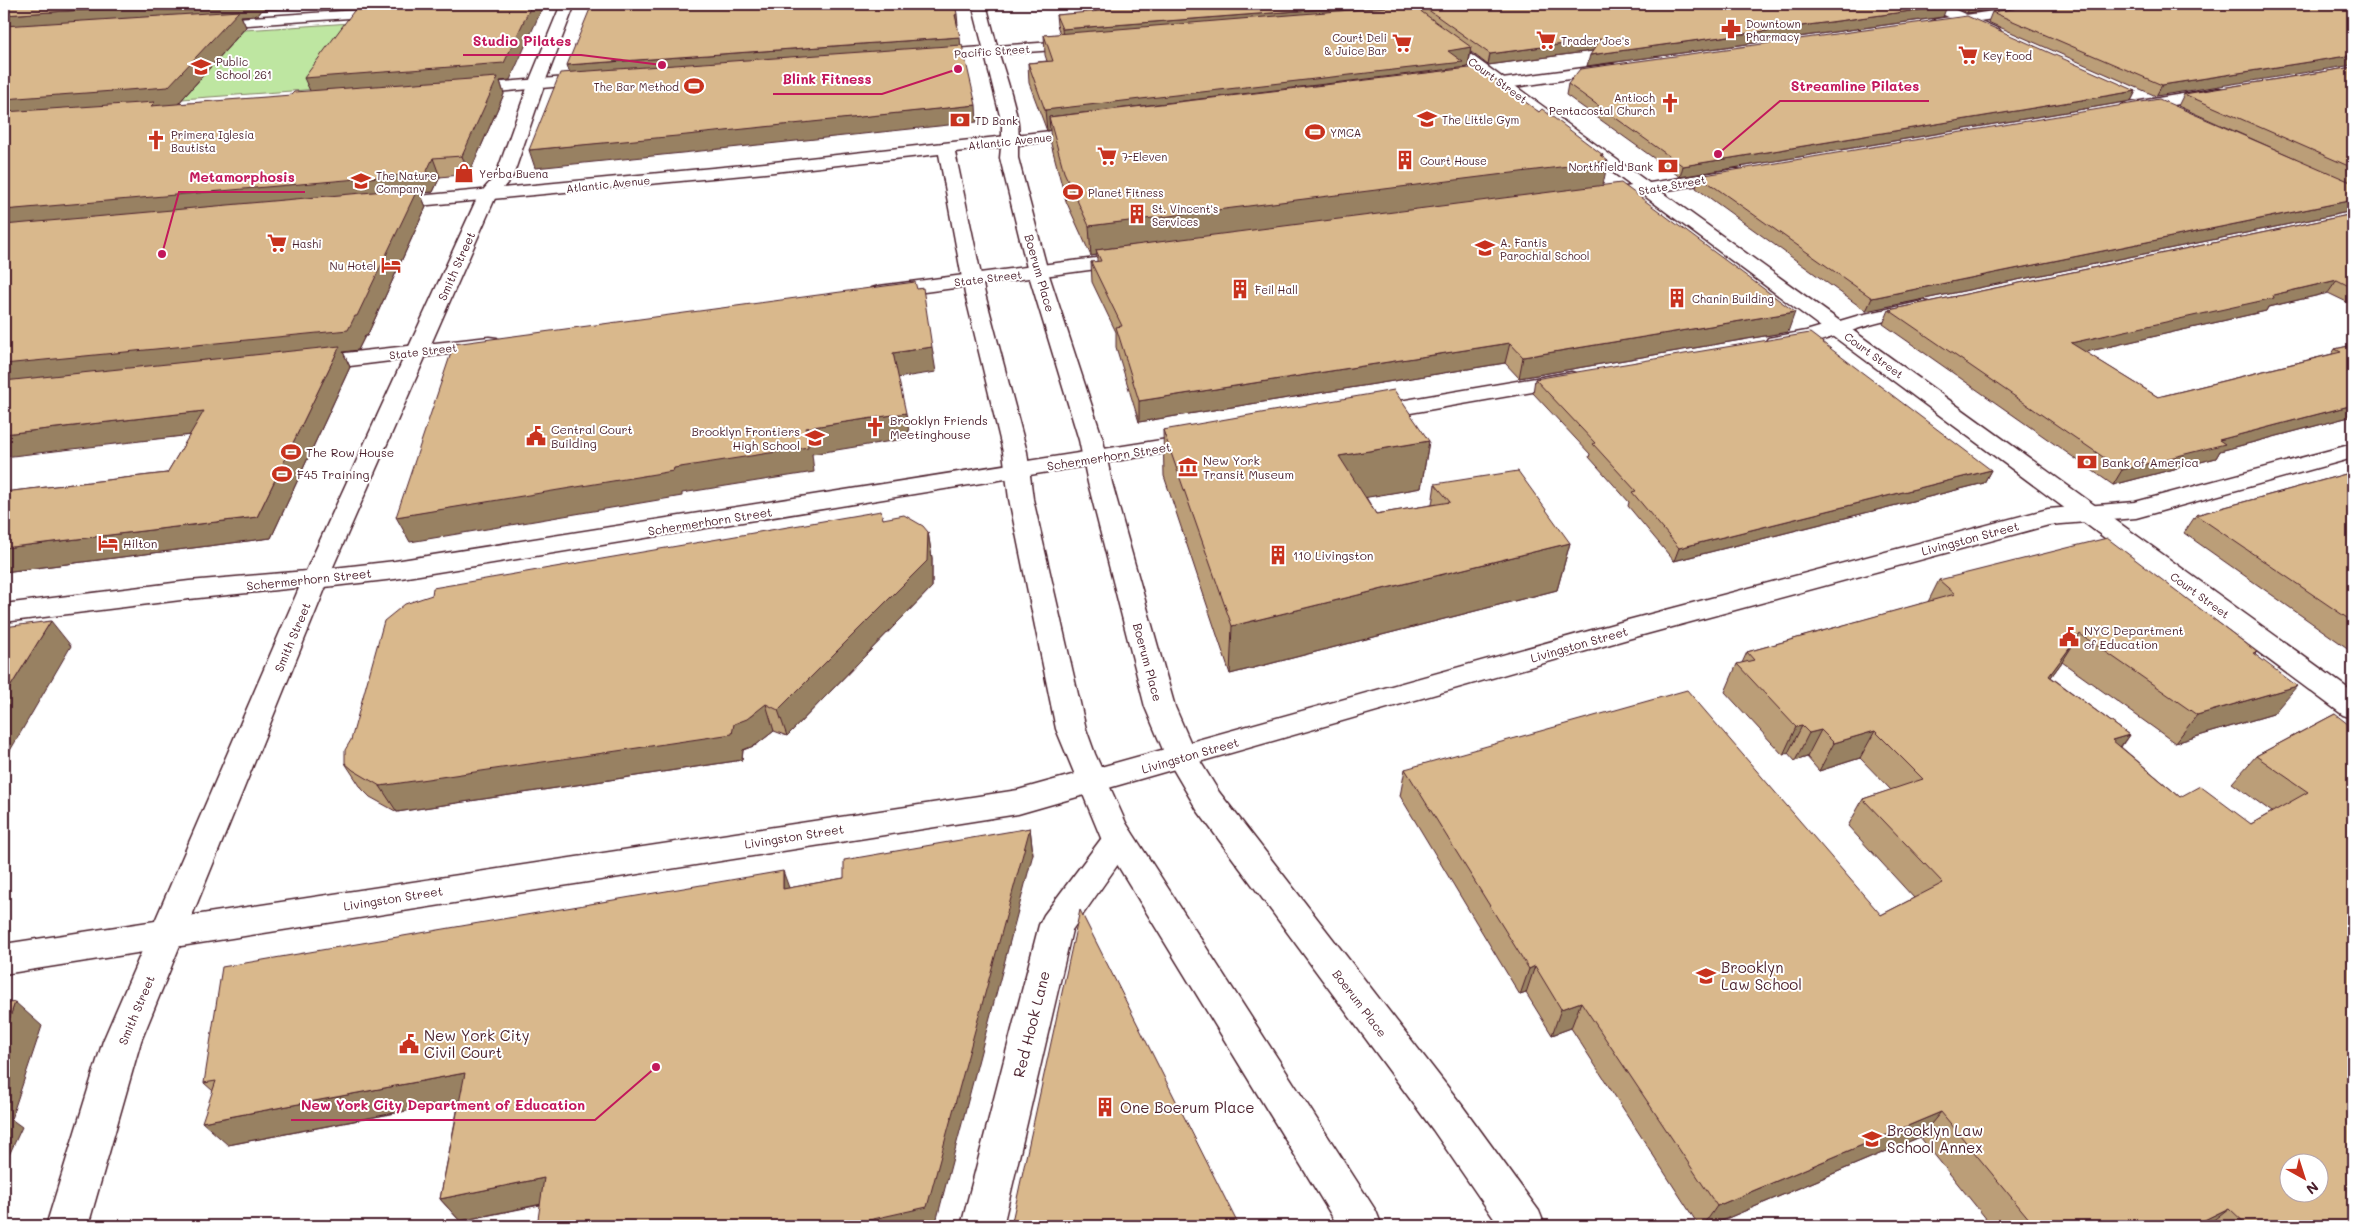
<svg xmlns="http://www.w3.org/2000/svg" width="2357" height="1230" viewBox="0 0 2357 1230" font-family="Mali,sans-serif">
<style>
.green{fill:#bee6a1;stroke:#848266}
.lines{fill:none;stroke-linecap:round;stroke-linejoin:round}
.minor-casing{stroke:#4a1f2b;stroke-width:3}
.tertiary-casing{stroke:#4a1f2b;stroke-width:3}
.secondary-casing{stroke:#4a1f2b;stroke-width:3}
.primary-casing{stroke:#4a1f2b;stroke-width:3}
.minor{fill:#fff;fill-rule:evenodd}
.tertiary{fill:#fff;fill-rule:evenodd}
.secondary{fill:#fff;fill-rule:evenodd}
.primary{fill:#fff;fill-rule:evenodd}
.wall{fill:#bb9e78;stroke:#4a1f2b}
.shaded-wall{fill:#988162;stroke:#4a1f2b}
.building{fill:#d9b88c;stroke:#4a1f2b;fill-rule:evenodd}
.labels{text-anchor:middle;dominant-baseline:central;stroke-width:4;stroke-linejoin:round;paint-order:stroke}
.far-poi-label{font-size:11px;fill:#4a1f2b;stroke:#fff;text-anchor:start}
.far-street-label{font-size:11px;fill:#4a1f2b;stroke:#fff}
.street-label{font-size:12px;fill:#4a1f2b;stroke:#fff}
.poi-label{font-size:12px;fill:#4a1f2b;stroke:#fff;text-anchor:start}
.near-poi-label{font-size:15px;fill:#4a1f2b;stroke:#fff;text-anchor:start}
.near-street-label{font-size:15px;fill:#4a1f2b;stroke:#fff}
.leader{fill:none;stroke:#c2185b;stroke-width:2}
.callout-dot{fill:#c2185b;stroke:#fff;stroke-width:2}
.callout-label{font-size:14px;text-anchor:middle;font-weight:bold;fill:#c2185b;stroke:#fff;stroke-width:4;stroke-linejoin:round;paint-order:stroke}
</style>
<rect width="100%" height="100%" fill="#fff"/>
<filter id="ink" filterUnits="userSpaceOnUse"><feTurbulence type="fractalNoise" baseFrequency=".02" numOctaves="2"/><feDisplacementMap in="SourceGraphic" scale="10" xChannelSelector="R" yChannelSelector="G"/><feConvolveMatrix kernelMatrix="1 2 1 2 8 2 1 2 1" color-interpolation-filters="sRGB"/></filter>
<g filter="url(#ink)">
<polygon class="green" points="428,18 387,84 182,99 244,30"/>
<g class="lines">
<defs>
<g id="minor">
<path d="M972 4H986L997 46 1082 40 1089 44 1082 48 999 54C1004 72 1026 130 1016 145H1004L1002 141V124L985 55 926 59 919 55 926 51 983 47Z"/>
<polygon points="1924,4 1942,4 1999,29 2001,32 1999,35 1989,35 1926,7"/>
<polygon points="388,8 393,9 395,12 393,15 206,28 199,24 206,20"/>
<polygon points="593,75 601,80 598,83 464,95 458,93 456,90 458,87 464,85"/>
<polygon points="2219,88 2225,90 2227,93 2225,96 2128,113 2122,111 2120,108 2122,105 2128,103"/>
<polygon points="1735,169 1741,170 1744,174 1741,178 1595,202 1589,201 1586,197 1589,193 1595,192"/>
<polygon points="1127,254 1134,256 1137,260 1134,264 879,298 872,296 869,292 872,288 879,286"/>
<path d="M1924 301 1931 303 1934 307 1931 311C1911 316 1890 319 1870 325 1844 332 1794 354 1768 348L1765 343 1768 338 1806 331 1860 315Z"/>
<polygon points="489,337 497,338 500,343 497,348 309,371 301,369 298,364 301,359 309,357"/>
<polygon points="1571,372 1579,374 1582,379 1579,384 1370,420 1362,418 1359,413 1362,408 1370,406"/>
<polygon points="1199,434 1207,436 1211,441 1207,446 395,579 316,588 307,585 303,579 307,573 316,570 395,561"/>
<polygon points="2353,444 2353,458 2136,518 2049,525 1628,639 1018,814 4,974 4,944 1018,790 1628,620 2048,509 2135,502"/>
<polygon points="1119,827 1131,831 1135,840 1072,930 1003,1226 961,1226 1039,925 1044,915 1107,831"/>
</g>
<g id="tertiary">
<polygon points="561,4 575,4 547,77 513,176 493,200 481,200 478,196 496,175 531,77"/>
<polygon points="1386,4 1402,4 1511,84 1508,87 1498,87"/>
<polygon points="316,570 325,573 329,579 141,1041 88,1226 46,1226 103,1041 303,579 307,573"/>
</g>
<g id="secondary">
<polygon points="1503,79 1508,81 2353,692 2353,718 2343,715 1498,87 1495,84 1498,81"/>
<polygon points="487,191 493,192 496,196 325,585 189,599 4,622 4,604 189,581 306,571 478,196 481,192"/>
</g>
<g id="primary">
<polygon points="2045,4 2080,4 2073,8 1936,27 1929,23 1936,19"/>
<polygon points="1613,64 1621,69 1618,72 1465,94 1459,92 1457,89 1459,86 1465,84"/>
<polygon points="1087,127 1093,128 1095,132 1093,136 1018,145 1018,158 1048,272 1103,440 1112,483 1175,707 1195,753 1219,792 1461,1104 1539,1211 1545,1226 1499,1226 1433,1130 1197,810 1166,757 1145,707 1088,483 1079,440 1028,272 1000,158 1001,147 955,152 985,294 1027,452 1033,499 1086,729 1095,754 1126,823 1376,1211 1382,1226 1338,1226 1101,838 1056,729 1009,499 1003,452 965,294 939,154 765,173 386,209 380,208 377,204 380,200 386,199 765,163"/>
</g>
</defs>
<use href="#minor" class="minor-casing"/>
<use href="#tertiary" class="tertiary-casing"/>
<use href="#secondary" class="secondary-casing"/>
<use href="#primary" class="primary-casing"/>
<use href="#minor" class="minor"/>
<use href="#tertiary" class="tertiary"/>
<use href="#secondary" class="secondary"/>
<use href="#primary" class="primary"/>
</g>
<g class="wall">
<polygon points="4,4 357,4 262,10 258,15 241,16 246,27 178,104 510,80 500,81 504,94 469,174 440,177 433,192 420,193 426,207 367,336 365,336 358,350 343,352 350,367 271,538 4,572 4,492 167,473 190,435 135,441"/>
<polygon points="1092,4 1397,4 1396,6 1407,6 1404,4 1941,4 1943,17 1587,66 1593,51 1488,65 1471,52 1468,67 1462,68 1539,112 1602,157 1603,185 1788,332 1519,378 1505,363 1139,422 1116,347 1116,332 1092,282 1091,262 1097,262 1097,255 1091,256 1066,201 1051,144 1050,130 1047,131 1029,83 1028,63 1047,61 1045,55 1044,35 1060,34 1057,25 1056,15 1096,12"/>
<polygon points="1946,4 2034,4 1967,13"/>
<polygon points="2353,4 2156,96 1988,22 1992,12"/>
<polygon points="2353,67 2353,211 1866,311 1696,188 1699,176 2297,159 2178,106 2184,94"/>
<polygon points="1568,84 2136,91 2131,101 1680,177 1566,95"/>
<polygon points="2353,214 2353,305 2328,293 2268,307 2266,311 2085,352 2158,397 2332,354 2335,349 2353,345 2353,416 2220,451 2216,458 2113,485 1883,324 1889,310"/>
<polygon points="1535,379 1991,470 1984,483 1674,561 1628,506 1629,502 1589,457 1590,454 1533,393"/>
<polygon points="1163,430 1429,441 1421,488 1366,497 1376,514 1432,505 1435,484 1570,543 1557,590 1230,674 1164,476"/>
<polygon points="2353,472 2353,652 2184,533 2196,515"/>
<polygon points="883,519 928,532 932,558 932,587 787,736 774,731 756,745 743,750 742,760 397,812 370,797 362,789 345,763"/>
<polygon points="1939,580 2257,652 2254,655 2273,714 2175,743 2062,662 2051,677 2129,735 2121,747 2180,797 2251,824 2272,812 2232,783 2256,756 2335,714 2344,1226 1992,1226 1920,1137 1709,1226 1699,1226 1571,1028 1552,1035 1526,993 1520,995 1400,796 1405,769 1881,915 1914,898 1848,826 1863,799 1891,790 1860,758 1819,771 1807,757 1795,761 1788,753 1783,755 1725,692 1737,664 1742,663 1747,652 1928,602"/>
<polygon points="1030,828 1033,854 540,1205 460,1221 440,1199 459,1101 228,1145 213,1091 204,1083 789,888 844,878"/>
</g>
<g class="shaded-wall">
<polygon points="177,4 357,4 262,10 258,15 241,16 246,27 177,105 4,118 4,15"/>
<polygon points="532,4 544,4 510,80 500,81 504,94 469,174 462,156 312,95 304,78"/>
<polygon points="1389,4 1397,4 1396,14 1063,40 1062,29"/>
<polygon points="1971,4 2034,4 1967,13"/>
<polygon points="1947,6 1943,17 1587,66 1590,55"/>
<polygon points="957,14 958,25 956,25 955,15"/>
<polygon points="960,37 961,48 571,76 567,65"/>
<polygon points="1601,39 1599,50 1488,65 1490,54"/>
<polygon points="1471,47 1468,67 1049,117 1050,130 1047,131 1045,110"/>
<polygon points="2353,55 2353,65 2156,96 2162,85"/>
<polygon points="2136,91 2131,101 1680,177 1683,166"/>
<polygon points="976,105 977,122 682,153 535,168 529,150"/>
<polygon points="1603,155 1601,162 1608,161 1602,189 1096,250 1097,255 1091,256 1089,226"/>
<polygon points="433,158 440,177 433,192 420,193 426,207 367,336 365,336 358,350 343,352 350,367 271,538 4,572 4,548 257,517 337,352 4,387 4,210"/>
<polygon points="2353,200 2353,211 1866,311 1872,298"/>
<polygon points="2337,280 2328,293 2268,307 2266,311 2064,357 2071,343 2273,295"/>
<polygon points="1795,312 1788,332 1519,378 1523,357"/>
<polygon points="1510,343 1505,363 1139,422 1139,401"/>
<polygon points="932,347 936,372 897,378 893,353"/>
<polygon points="2353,405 2353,416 2220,451 2216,458 2113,485 2122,470 2219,440"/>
<polygon points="204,411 217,432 4,457 4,434"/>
<polygon points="906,413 910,438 812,454 814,472 682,493 682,496 410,542 396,517 674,468 806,428"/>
<polygon points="1429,441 1421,488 1334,503 1339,456"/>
<polygon points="1991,470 1984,483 1674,561 1679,548"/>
<polygon points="928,532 932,558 932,587 787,736 778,710"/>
<polygon points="1570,543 1557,590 1230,674 1232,626"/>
<polygon points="51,621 71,646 4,761 4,697"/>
<polygon points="2080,634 2062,662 2031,704 2049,676"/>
<polygon points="2297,686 2273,714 2175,743 2197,715"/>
<polygon points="766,704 774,731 756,745 743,750 742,760 397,812 380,786 734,724"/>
<polygon points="1802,726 1788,753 1783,755 1796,727"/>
<polygon points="1821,730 1807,757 1795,761 1809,733"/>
<polygon points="1875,731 1860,758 1819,771 1834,743"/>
<polygon points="2129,735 2109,762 2112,740"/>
<polygon points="1030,828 1033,854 935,1226 842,1226"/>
<polygon points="783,871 792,896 783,889"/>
<polygon points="1535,966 1526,993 1520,995 1529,969"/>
<polygon points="15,1002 42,1026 11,1119 22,1127 4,1166 4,1035"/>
<polygon points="1581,1002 1571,1028 1552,1035 1561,1009"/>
<polygon points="465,1073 483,1096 228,1145 202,1122"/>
<polygon points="1941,1112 1920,1137 1709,1226 1703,1226 1717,1206"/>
<polygon points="544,1178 561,1200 460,1221 440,1199"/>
<polygon points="2229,1208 2206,1226 2192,1226"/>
</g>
<g class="building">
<polygon points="4,4 177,4 4,15"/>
<polygon points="359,4 532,4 504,63 304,78"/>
<polygon points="592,4 955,4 957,14 955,15 960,37 567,65"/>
<polygon points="1096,4 1389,4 1062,29 1056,15 1100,11"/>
<polygon points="1420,4 1941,4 1947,6 1590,55 1601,39 1490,54"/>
<polygon points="2048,4 2353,4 2353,55 2162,85 1992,12"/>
<polygon points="1412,5 1471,47 1448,51 1463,62 1045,110 1028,63 1053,61 1044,35"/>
<polygon points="239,11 168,87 4,99 4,26"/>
<polygon points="1967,16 2136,91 1683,166 1568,84 1580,69"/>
<polygon points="962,45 976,105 677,136 529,150 560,73"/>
<polygon points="1478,67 1539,112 1542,109 1603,155 1600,155 1608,161 1089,226 1064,172 1049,117"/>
<polygon points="2353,67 2353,168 2184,94"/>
<polygon points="498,77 462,156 433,158 426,173 4,210 4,112 155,102 151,106 291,95 294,92"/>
<polygon points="2159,99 2353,183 2353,200 1872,298 1699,176"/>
<polygon points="1621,183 1795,312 1523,357 1510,343 1139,401 1116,327 1122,326 1091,262 1101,261 1096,250"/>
<polygon points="418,188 357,316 355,316 348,330 4,364 4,225"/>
<polygon points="2353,214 2353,288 2337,280 2273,295 2274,298 2071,343 2158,397 2341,352 2335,349 2353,345 2353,405 2219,440 2225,444 2122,470 1889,310"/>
<polygon points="915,282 917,289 923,288 932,347 893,353 906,413 806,428 808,447 674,468 673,471 396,517 454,344"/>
<polygon points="1810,333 1991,470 1679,548 1632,492 1636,491 1593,444 1595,443 1535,379"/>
<polygon points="340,346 257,517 4,548 4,492 167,473 204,411 4,434 4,381"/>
<polygon points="1394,390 1429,441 1339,456 1376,514 1450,502 1435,484 1518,471 1570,543 1232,626 1163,430"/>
<polygon points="2353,472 2353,622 2196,515"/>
<polygon points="881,511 883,519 904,515 923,526 928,532 927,561 778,710 766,704 747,719 734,724 732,734 380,786 353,770 345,763 345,750 351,740 384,621 405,604 432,595 433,588"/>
<path d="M2107 538 2257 652 2253 653 2297 686 2197 715 2080 634 2049 676 2129 735 2112 740 2180 797 2200 786 2251 824 2308 792 2256 756 2335 714 2353 728V1219L2344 1226H2248L2229 1208 2192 1226H2035L1941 1112 1717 1206 1581 1002 1561 1009 1535 966 1529 969 1405 769 1687 690 1881 915 1943 883 1863 799 1923 779 1875 731 1834 743 1821 730 1809 733 1802 726 1796 727 1737 664 1754 660 1747 652 1955 594 1939 580ZM2290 1162H2320V1192H2290Z"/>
<polygon points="51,621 4,697 4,627"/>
<polygon points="1030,828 927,1207 842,1226 537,1226 544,1178 440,1199 465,1073 202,1122 216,1081 204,1083 222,967 783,871 783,889 844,878 844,860"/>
<polygon points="1080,910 1239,1226 1011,1226"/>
<polygon points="15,1002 4,1035 4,1004"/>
</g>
</g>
<defs>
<symbol id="pharmacy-bare" viewBox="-9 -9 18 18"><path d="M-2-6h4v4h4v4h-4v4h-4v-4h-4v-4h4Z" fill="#c8321e" stroke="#fff" stroke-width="2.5" paint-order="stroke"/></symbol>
<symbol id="supermarket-bare" viewBox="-9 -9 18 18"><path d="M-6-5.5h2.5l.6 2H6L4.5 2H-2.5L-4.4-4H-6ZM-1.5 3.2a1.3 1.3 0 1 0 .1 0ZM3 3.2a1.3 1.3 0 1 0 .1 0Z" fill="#c8321e" stroke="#fff" stroke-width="2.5" paint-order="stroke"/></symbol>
<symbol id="school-bare" viewBox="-9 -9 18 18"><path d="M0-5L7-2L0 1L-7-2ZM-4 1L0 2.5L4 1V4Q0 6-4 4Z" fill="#c8321e" stroke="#fff" stroke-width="2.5" paint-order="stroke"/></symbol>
<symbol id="stadium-bare" viewBox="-9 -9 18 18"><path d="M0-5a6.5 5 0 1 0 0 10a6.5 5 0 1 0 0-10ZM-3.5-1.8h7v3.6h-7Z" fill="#c8321e" stroke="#fff" stroke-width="2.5" paint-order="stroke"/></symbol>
<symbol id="church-bare" viewBox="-9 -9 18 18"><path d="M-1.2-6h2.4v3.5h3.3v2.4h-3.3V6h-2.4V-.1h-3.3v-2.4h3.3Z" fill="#c8321e" stroke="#fff" stroke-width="2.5" paint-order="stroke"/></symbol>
<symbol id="bank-bare" viewBox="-9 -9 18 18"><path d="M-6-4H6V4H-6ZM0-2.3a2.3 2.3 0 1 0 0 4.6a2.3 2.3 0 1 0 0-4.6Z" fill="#c8321e" stroke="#fff" stroke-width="2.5" paint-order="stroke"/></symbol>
<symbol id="building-bare" viewBox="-9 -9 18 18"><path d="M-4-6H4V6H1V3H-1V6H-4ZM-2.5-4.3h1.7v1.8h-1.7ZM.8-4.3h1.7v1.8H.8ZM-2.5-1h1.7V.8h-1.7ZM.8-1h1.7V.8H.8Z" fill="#c8321e" stroke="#fff" stroke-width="2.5" paint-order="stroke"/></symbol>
<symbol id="shop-bare" viewBox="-9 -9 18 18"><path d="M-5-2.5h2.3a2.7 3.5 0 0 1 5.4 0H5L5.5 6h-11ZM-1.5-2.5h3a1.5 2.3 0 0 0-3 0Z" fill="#c8321e" stroke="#fff" stroke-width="2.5" paint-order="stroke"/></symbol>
<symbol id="hotel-bare" viewBox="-9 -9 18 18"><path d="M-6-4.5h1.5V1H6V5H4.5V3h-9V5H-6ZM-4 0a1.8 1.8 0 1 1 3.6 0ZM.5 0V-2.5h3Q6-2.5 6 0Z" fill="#c8321e" stroke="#fff" stroke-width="2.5" paint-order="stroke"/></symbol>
<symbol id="civic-bare" viewBox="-9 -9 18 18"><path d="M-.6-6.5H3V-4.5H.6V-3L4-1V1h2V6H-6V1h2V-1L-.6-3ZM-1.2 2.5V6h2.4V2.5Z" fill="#c8321e" stroke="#fff" stroke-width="2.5" paint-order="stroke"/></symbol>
<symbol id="museum-bare" viewBox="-9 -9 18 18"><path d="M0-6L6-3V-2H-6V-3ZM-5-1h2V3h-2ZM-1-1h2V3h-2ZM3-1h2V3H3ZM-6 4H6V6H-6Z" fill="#c8321e" stroke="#fff" stroke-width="2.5" paint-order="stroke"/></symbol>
<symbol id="university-bare" viewBox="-9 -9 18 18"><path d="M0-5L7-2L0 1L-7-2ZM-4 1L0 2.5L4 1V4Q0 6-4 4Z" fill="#c8321e" stroke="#fff" stroke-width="2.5" paint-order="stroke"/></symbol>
</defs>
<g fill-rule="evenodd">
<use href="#pharmacy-bare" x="1717" y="15" width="28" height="28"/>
<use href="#supermarket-bare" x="1532" y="26" width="28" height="28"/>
<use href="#supermarket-bare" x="1388" y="29" width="28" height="28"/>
<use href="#supermarket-bare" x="1954" y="41" width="28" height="28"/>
<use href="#school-bare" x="187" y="53" width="28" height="28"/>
<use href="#stadium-bare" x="680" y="72" width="28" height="28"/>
<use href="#church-bare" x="1656" y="89" width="28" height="28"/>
<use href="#school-bare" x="1413" y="105" width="28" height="28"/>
<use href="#bank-bare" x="946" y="106" width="28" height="28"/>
<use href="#stadium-bare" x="1301" y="118" width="28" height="28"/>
<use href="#church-bare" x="142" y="126" width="28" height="28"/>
<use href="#supermarket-bare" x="1093" y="142" width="28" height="28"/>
<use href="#building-bare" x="1391" y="146" width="28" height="28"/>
<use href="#bank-bare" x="1654" y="152" width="28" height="28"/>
<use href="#shop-bare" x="450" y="159" width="28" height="28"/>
<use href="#school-bare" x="347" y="167" width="28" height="28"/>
<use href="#stadium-bare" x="1059" y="178" width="28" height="28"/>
<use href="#building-bare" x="1123" y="200" width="28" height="28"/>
<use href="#supermarket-bare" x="263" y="229" width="28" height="28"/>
<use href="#school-bare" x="1471" y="234" width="28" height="28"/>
<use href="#hotel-bare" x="377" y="251" width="28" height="28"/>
<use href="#building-bare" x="1226" y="275" width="28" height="28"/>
<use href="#building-bare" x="1663" y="284" width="28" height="28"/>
<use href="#church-bare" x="861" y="413" width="28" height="28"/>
<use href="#civic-bare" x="522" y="422" width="28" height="28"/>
<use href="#school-bare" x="801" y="424" width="28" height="28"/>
<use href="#stadium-bare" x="277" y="438" width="28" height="28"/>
<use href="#bank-bare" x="2073" y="448" width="28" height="28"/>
<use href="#museum-bare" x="1174" y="453" width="28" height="28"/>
<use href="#stadium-bare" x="268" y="460" width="28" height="28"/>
<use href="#hotel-bare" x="94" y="529" width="28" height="28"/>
<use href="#building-bare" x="1264" y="541" width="28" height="28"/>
<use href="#civic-bare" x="2055" y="623" width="28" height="28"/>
<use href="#university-bare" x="1692" y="962" width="28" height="28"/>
<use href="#civic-bare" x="395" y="1030" width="28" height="28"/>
<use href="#building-bare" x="1091" y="1093" width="28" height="28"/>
<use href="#school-bare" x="1858" y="1125" width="28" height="28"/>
</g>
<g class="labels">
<g class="far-poi-label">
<text x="1746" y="23">Downtown<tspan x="1746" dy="13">Pharmacy</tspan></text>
<text x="1387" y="37" text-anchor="end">Court Deli<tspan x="1387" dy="13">&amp; Juice Bar</tspan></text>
<text x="1561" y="40">Trader Joe's</text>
<text x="1983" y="55">Key Food</text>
<text x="216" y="61">Public<tspan x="216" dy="13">School 261</tspan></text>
<text x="679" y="86" text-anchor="end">The Bar Method</text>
<text x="1655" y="97" text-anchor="end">Antioch<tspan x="1655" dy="13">Pentacostal Church</tspan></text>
<text x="1442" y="119">The Little Gym</text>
<text x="975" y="120">TD Bank</text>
<text x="1330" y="132">YMCA</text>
<text x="171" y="134">Primera Iglesia<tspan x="171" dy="13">Bautista</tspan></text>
<text x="1122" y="156">7-Eleven</text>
<text x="1420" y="160">Court House</text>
<text x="1653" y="166" text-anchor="end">Northfield Bank</text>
<text x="479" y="173">Yerba Buena</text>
<text x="376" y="175">The Nature<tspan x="376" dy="13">Company</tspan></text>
<text x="1088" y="192">Planet Fitness</text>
<text x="1152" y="208">St. Vincent's<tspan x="1152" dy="13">Services</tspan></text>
<text x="1500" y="242">A. Fantis<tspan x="1500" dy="13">Parochial School</tspan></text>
<text x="292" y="243">Hashi</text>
<text x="376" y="265" text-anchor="end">Nu Hotel</text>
<text x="1255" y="289">Feil Hall</text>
<text x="1692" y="298">Chanin Building</text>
</g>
<g class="far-street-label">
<text transform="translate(992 51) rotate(-4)">Pacific Street</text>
<text transform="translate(1498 80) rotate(36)">Court Street</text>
<text transform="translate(1010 141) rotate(-6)">Atlantic Avenue</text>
<text transform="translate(608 184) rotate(-6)">Atlantic Avenue</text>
<text transform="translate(1672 185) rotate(-10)">State Street</text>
<text transform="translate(988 278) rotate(-7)">State Street</text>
<text transform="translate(423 351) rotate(-7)">State Street</text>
<text transform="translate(1874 355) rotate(36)">Court Street</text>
<text transform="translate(2200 595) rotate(36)">Court Street</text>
</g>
<g class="street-label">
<text transform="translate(456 266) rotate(-66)">Smith Street</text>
<text transform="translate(1040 273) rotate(74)">Boerum Place</text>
<text transform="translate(1109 456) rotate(-9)">Schermerhorn Street</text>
<text transform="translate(710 521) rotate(-9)">Schermerhorn Street</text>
<text transform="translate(1970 538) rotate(-15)">Livingston Street</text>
<text transform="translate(309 579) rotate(-6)">Schermerhorn Street</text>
<text transform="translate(292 637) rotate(-67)">Smith Street</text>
<text transform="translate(1579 644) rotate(-16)">Livingston Street</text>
<text transform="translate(1148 662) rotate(75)">Boerum Place</text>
<text transform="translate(1190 755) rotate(-16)">Livingston Street</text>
<text transform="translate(794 836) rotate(-9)">Livingston Street</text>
<text transform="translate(393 898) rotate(-9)">Livingston Street</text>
<text transform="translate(1360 1003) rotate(53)">Boerum Place</text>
<text transform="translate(136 1010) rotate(-67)">Smith Street</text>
</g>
<g class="poi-label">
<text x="890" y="420">Brooklyn Friends<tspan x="890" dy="14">Meetinghouse</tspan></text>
<text x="551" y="429">Central Court<tspan x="551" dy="14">Building</tspan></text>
<text x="800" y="431" text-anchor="end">Brooklyn Frontiers<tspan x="800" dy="14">High School</tspan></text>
<text x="306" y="452">The Row House</text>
<text x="1203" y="460">New York<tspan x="1203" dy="14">Transit Museum</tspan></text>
<text x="2102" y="462">Bank of America</text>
<text x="297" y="474">F45 Training</text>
<text x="123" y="543">Hilton</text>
<text x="1293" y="555">110 Livingston</text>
<text x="2084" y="630">NYC Department<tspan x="2084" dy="14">of Education</tspan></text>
</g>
<g class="near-poi-label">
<text x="1721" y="967">Brooklyn<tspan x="1721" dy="17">Law School</tspan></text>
<text x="424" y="1035">New York City<tspan x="424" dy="17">Civil Court</tspan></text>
<text x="1120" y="1107">One Boerum Place</text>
<text x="1887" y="1130">Brooklyn Law<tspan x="1887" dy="17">School Annex</tspan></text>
</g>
<g class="near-street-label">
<text transform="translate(1031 1024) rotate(-76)">Red Hook Lane</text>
</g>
</g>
<path class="leader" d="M662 65L581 55H463M958 69L882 94H773M1718 154L1780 101H1929M162 254L179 192H305M656 1067L595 1120H291"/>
<g class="callout-dot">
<circle cx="662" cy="65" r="5"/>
<circle cx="958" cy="69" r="5"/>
<circle cx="1718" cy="154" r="5"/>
<circle cx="162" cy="254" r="5"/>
<circle cx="656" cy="1067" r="5"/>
</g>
<g class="callout-label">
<text x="522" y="46">Studio Pilates</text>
<text x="827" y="84">Blink Fitness</text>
<text x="1855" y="91">Streamline Pilates</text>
<text x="242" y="182">Metamorphosis</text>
<text x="443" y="1110">New York City Department of Education</text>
</g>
<rect width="2357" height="1230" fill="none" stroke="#fff" stroke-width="20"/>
<rect x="10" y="10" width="2337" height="1210" fill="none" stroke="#4a1f2b" stroke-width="2" filter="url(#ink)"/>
<g transform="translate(2304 1178) rotate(141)"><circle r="24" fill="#ffffff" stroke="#b7a5aa"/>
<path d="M0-4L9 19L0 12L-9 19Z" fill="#c8321e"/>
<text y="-8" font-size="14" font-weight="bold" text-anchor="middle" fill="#4a1f2b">N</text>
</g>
</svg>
